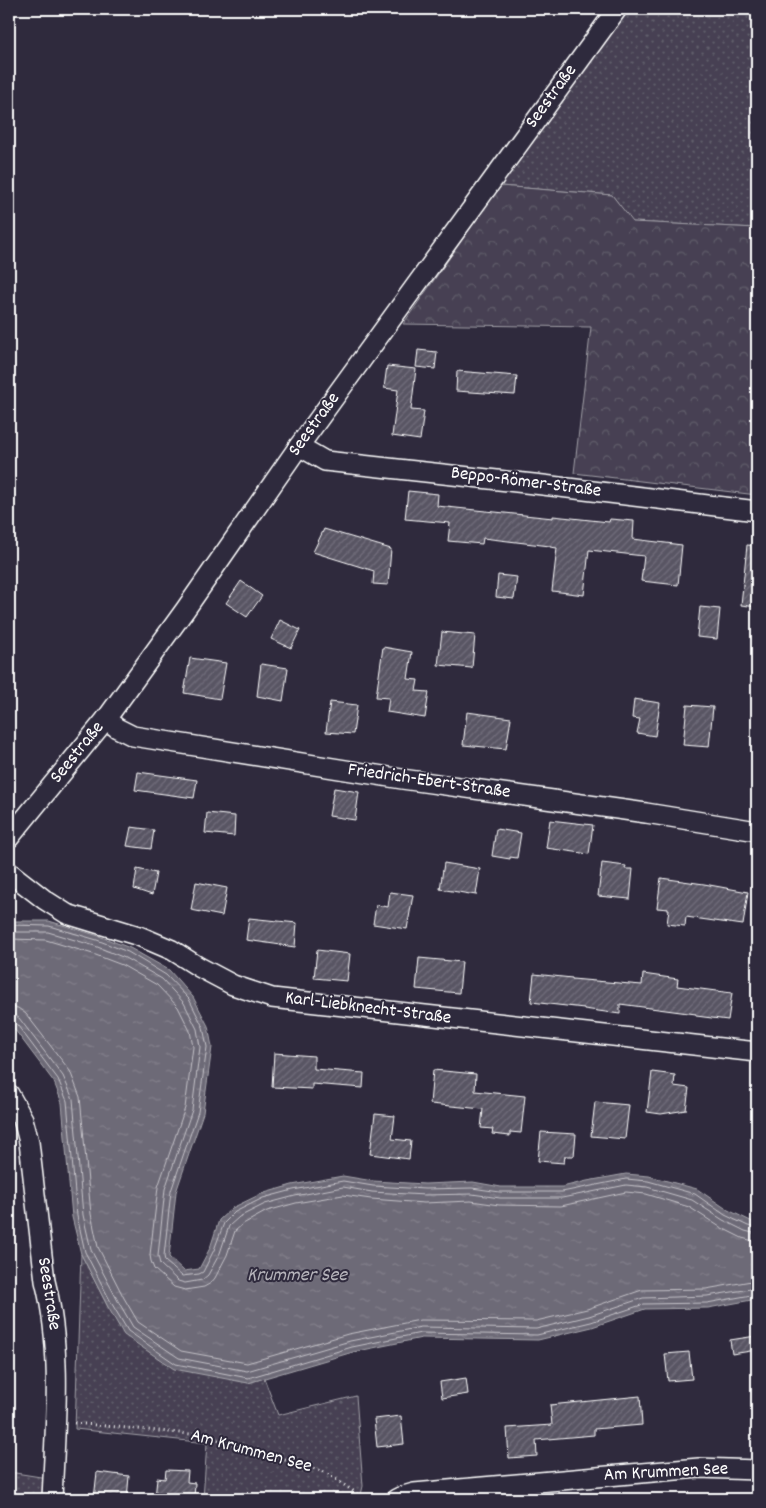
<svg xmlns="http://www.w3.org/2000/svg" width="766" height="1508" viewBox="0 0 766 1508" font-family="Dekko,sans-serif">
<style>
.grass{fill:url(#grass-dots);stroke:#a2a0a8}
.forest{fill:url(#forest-crowns);stroke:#a2a0a8}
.water{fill:url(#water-ripples);stroke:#a7a6ad}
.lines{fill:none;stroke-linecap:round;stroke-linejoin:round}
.shore{stroke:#c5c3c9;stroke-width:1}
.building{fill:url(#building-hatch);stroke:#fff}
.minor-casing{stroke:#fff;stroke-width:22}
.path{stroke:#fff;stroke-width:3;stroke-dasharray:1 4;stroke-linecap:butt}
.minor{stroke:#2f2a3d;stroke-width:19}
.labels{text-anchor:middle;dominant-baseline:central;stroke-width:4;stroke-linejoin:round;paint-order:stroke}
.street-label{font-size:19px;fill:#fff;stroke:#2f2a3d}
.water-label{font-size:20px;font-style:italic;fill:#b6b4bb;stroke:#2f2a3d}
</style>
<defs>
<pattern id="grass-dots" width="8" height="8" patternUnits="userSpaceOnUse" patternTransform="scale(1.25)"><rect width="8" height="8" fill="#464152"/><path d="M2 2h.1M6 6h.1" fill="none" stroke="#625e6c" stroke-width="1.8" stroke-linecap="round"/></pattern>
<pattern id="forest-crowns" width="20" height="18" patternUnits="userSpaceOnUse" patternTransform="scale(1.25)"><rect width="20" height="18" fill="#464152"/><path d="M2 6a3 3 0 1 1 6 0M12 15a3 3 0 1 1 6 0" fill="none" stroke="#625e6c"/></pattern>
<pattern id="water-ripples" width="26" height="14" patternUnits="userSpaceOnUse" patternTransform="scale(1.25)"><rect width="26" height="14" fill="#6d6a77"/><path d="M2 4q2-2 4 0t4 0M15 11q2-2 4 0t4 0" fill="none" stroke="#83808b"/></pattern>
<pattern id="building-hatch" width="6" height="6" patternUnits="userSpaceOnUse" patternTransform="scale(1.25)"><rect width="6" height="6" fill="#595564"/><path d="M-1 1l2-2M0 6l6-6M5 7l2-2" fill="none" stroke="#726e7b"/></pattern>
</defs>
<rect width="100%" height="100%" fill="#2f2a3d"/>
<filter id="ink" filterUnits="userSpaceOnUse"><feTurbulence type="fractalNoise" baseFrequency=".02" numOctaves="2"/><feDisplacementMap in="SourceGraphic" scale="10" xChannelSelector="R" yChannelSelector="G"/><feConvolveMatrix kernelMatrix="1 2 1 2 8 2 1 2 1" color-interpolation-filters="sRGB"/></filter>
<g filter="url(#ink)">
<g class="grass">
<polygon points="625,9 757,9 757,228 632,222 612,195 500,186"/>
<polygon points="81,1254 108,1307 248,1383 264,1378 278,1415 356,1396 363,1486 360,1499 203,1499 207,1443 75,1429"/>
<polygon points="9,1472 47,1478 42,1499 9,1499"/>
</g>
<polygon class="forest" points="500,186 612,195 633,222 757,228 757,495 574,473 591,327 403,324"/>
<polygon class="water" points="9,921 49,921 99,936 130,948 169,970 193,997 208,1026 212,1047 203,1113 176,1192 169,1257 184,1271 199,1269 210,1248 219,1220 232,1208 261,1194 292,1185 343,1176 373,1181 425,1184 473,1182 501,1187 562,1187 587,1181 626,1174 649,1176 697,1189 728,1210 757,1224 757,1299 708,1308 645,1309 592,1327 538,1340 422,1338 353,1352 248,1383 174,1369 124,1335 108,1307 81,1254 72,1217 62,1103 54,1082 9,1022"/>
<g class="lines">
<g class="shore">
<polyline points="9,925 49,926 97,940 128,952 166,975 189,999 203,1027 207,1047 198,1112 171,1191 164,1256 165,1261 182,1276 199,1274 203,1272 214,1250 224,1223 235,1212 263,1198 293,1190 343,1181 373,1186 425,1189 472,1188 500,1192 562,1192 626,1179 648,1181 695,1194 725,1215 748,1226 757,1228"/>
<polyline points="9,932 48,932 95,946 125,958 162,979 184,1003 197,1029 200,1047 192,1110 165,1189 158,1256 160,1264 178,1281 185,1283 202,1280 208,1275 220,1253 229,1226 239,1217 265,1204 295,1196 343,1187 372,1192 425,1195 472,1194 500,1198 562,1198 626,1185 647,1187 692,1200 723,1220 745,1231 757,1234"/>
<polyline points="9,939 46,940 93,954 122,965 157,985 178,1007 190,1031 193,1047 185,1108 158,1187 150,1255 151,1261 154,1269 174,1287 185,1290 204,1287 211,1283 215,1278 227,1255 235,1231 243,1224 267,1211 296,1203 343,1195 371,1199 424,1203 471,1201 499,1205 561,1206 626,1192 646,1194 689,1207 720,1227 742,1238 757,1242"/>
<polyline points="9,1007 18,1008 26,1014 70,1071 80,1097 91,1214 98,1247 124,1298 138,1322 181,1351 247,1363 348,1334 420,1320 536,1321 587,1309 642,1290 706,1289 757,1280"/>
<polyline points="9,1014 14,1015 19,1018 63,1076 73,1099 83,1215 91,1250 118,1301 133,1327 179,1358 247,1371 350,1341 421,1327 536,1329 589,1316 643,1298 707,1296 757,1288"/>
<polyline points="9,1020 15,1022 58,1079 67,1101 77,1216 85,1252 112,1304 128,1331 176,1364 248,1378 352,1347 421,1333 537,1335 591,1322 644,1304 707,1303 757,1294"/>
</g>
</g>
<g class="building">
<polygon points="418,350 437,352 435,369 416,367"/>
<polygon points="387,366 416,369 411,410 424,411 420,440 392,436 398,390 384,388"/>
<polygon points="457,371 517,376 515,395 456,391"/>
<polygon points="408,491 438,494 437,506 553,518 553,516 609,522 610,519 634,521 633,539 682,545 678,585 641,581 644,556 589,550 584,595 552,591 557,548 550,547 550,546 483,538 482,544 448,541 450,523 405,519"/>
<polygon points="324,529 391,549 388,585 373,584 374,571 313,552"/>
<polygon points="747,545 757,546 757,607 741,605"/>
<polygon points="498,575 517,577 514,599 496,597"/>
<polygon points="241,581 262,596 247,617 226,603"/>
<polygon points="700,607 720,609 717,639 697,637"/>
<polygon points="280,620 300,630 291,648 271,639"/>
<polygon points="442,632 475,635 472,668 438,665"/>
<polygon points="383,647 412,652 408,679 418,680 416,691 429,692 425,718 387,712 389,698 376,697"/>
<polygon points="190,658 226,663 220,699 184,693"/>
<polygon points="261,664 288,668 283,701 257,696"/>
<polygon points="634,699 660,703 655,736 637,733 640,719 632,718"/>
<polygon points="330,702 357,705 353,734 326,732"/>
<polygon points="687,705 713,707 709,747 683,745"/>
<polygon points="467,712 511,718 506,749 463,745"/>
<polygon points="138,772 197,780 194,798 135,790"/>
<polygon points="334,788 359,792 355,820 329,816"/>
<polygon points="207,813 235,816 234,836 205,833"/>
<polygon points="550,820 593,825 589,854 546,848"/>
<polygon points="131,827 154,830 151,849 127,846"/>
<polygon points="496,829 521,833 517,858 510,857 510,859 492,856"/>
<polygon points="444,863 480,869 476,895 440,889"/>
<polygon points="602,863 626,866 625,869 633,869 630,899 598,896"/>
<polygon points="137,869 156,873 152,895 134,889"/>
<polygon points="661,878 704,884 748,892 743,925 686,917 685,926 667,924 669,909 657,908"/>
<polygon points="196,882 227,888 222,916 191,910"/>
<polygon points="390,892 413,895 407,929 373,924 376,905 388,907"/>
<polygon points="249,918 297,923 295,947 246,940"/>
<polygon points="317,950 350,954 347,981 314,978"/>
<polygon points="419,958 462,962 459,993 416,989"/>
<polygon points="534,974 572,978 572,979 642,985 643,974 678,979 677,986 732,993 728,1020 696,1016 696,1014 620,1004 620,1014 584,1009 584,1008 531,1002"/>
<polygon points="274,1053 314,1056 314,1069 364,1073 363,1088 312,1084 312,1089 272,1087"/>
<polygon points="433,1070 476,1074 475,1091 525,1096 521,1133 510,1132 510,1136 492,1134 493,1129 481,1128 483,1109 430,1104"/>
<polygon points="652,1072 675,1075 674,1086 689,1088 686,1110 661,1114 647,1112"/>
<polygon points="595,1102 629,1105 625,1139 591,1136"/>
<polygon points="375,1114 395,1116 392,1139 411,1141 409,1159 370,1154"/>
<polygon points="541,1132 576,1134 574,1156 565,1156 564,1163 538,1161"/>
<polygon points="756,1336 757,1350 732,1354 730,1340"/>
<polygon points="689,1352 692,1379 668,1381 665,1354"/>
<polygon points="466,1378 468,1394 442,1398 440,1382"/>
<polygon points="640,1396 642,1425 594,1429 594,1435 536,1440 537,1456 509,1458 507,1428 552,1425 550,1405"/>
<polygon points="401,1416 404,1444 377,1447 374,1419"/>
<polygon points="166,1470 188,1471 187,1482 195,1483 194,1499 155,1499 157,1478 165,1479"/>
<polygon points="97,1472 129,1476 127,1499 94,1499"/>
</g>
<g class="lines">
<defs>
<g id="minor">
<polyline points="299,446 325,461 543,485 757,511"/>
<polyline points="106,719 117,728 133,736 402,779 646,813 757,831"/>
<polyline points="9,838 106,719 185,610 299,446 617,9"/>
<polyline points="9,872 45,900 67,914 139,936 172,950 199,967 233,985 272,998 757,1052"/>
<path d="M9 1094 23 1119 29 1142 45 1281C63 1352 55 1427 52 1499"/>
<polyline points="396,1499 400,1497 414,1493 699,1468 757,1470"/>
</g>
</defs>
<use href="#minor" class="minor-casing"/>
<polyline class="path" points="74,1423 201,1435 325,1472 353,1491 363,1499"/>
<use href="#minor" class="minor"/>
</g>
</g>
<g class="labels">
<g class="street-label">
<text transform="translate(552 97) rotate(-54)">Seestraße</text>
<text transform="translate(315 425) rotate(-54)">Seestraße</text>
<text transform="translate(526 483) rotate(7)">Beppo-Römer-Straße</text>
<text transform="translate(78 753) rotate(-51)">Seestraße</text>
<text transform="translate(429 782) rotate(8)">Friedrich-Ebert-Straße</text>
<text transform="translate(368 1009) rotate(7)">Karl-Liebknecht-Straße</text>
<text transform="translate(48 1294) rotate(81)">Seestraße</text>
<text transform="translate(251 1452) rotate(15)">Am Krummen See</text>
<text transform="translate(666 1473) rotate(-3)">Am Krummen See</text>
</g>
<g class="water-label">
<text x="297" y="1276">Krummer See</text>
</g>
</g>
<rect width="766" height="1508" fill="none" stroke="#2f2a3d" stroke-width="30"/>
<rect x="15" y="15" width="736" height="1478" fill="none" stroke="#fff" stroke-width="2" filter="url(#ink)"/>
</svg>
